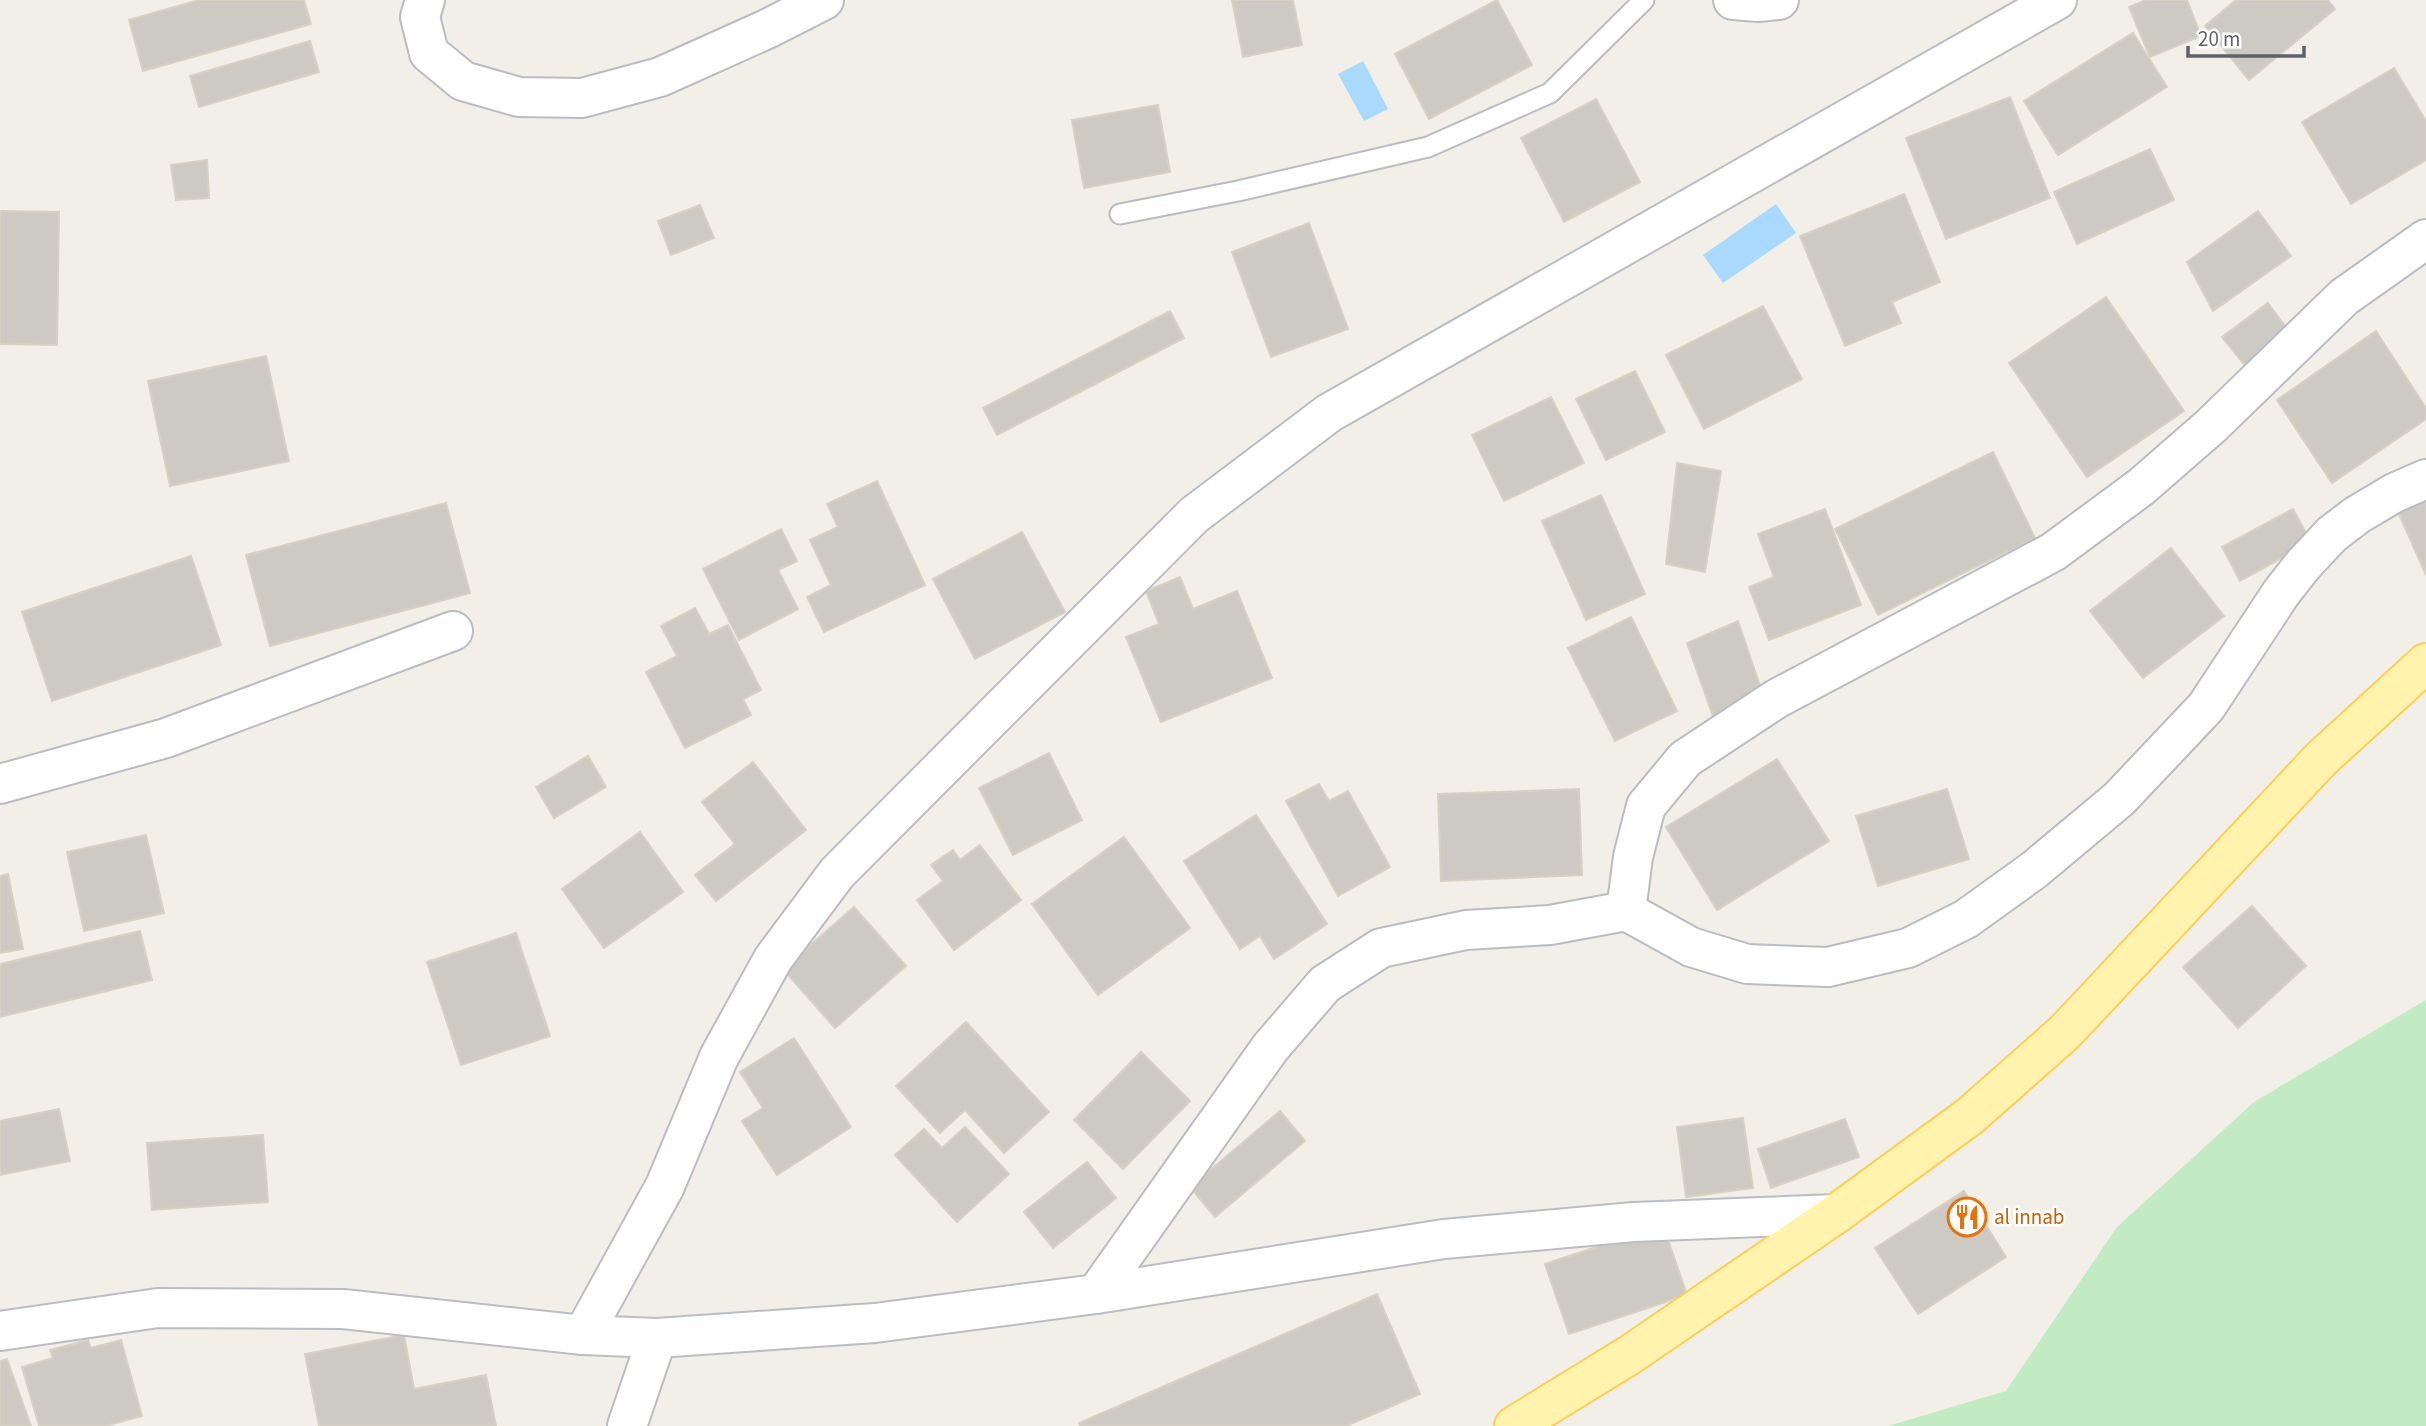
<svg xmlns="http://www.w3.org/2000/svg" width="2426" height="1426" viewBox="0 0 2426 1426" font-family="'Source Sans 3',sans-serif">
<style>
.green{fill:#c2eac3}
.water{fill:#a9d9ff}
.building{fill:#cdcac4;stroke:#d7d1c4;stroke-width:2}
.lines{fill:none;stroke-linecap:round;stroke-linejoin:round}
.lane-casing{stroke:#b9bcc1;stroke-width:23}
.street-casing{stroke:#b9bcc1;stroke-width:42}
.secondary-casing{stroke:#babdc3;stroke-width:42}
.primary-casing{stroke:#fccf56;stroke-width:42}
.lane{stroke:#fff;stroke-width:19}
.street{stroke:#fff;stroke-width:38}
.secondary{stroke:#fff;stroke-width:38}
.primary{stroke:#fff3ae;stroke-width:38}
.labels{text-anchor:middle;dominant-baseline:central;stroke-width:5;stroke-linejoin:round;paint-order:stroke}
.food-label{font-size:21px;fill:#c56008;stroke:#fff;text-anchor:start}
</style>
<rect width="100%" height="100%" fill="#f1efe7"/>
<polygon class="green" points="2426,1000 2426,1426 1888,1426 2006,1391 2117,1227 2254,1102"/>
<g class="water">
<polygon points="1363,61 1388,109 1364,121 1338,74"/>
<polygon points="1776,204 1796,233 1723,283 1703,255"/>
</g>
<g class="building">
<polygon points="199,0 304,0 311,24 143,71 129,20"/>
<polygon points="1232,0 1293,0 1302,45 1243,57"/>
<polygon points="1497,0 1532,65 1429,119 1395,54"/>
<polygon points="2146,0 2187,0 2201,36 2150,57 2129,7"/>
<polygon points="2236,0 2328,0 2335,9 2249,80 2205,26"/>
<polygon points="2133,33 2167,87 2058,155 2024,101"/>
<polygon points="310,41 319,72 199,107 190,76"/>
<polygon points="2394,68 2426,121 2426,160 2351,204 2302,122"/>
<polygon points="2010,97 2050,198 1946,239 1906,138"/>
<polygon points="1596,99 1640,182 1564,222 1521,138"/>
<polygon points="1158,105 1170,172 1084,188 1072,120"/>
<polygon points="2150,149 2174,200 2077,244 2054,192"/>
<polygon points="207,160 209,198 176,200 171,165"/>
<polygon points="1904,194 1940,282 1892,302 1901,323 1845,346 1800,236"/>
<polygon points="700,205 714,238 671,255 658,221"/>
<polygon points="0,211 59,212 57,345 0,344"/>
<polygon points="2258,211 2291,256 2213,311 2187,262"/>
<polygon points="1309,223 1348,329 1271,357 1232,252"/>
<polygon points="2106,297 2184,411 2087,477 2009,363"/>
<polygon points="2268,303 2291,334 2246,367 2222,337"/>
<polygon points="1763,306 1802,379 1704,429 1666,355"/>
<polygon points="1170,311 1184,338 997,435 983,408"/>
<polygon points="2376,331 2426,408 2426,419 2332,483 2277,400"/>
<polygon points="266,356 289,461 170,486 148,381"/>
<polygon points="1635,371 1665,432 1606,460 1576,399"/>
<polygon points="1551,397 1584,463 1504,501 1472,435"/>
<polygon points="1993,452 2035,538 1878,615 1835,529"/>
<polygon points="1677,463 1721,471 1705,572 1666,564"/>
<polygon points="877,481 925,585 824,632 807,597 831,585 810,540 838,527 827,504"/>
<polygon points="2426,488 2426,575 2394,503"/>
<polygon points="1601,495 1645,594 1586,620 1542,521"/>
<polygon points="446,503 470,593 270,646 246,555"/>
<polygon points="1825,509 1861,605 1769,640 1749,587 1774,577 1758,534"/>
<polygon points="2293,509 2311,542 2240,581 2222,547"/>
<polygon points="781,529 797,561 778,570 798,609 739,640 703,569"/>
<polygon points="1022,532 1065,612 975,659 933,579"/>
<polygon points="2171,548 2224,616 2143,678 2090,611"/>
<polygon points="191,556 221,645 52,701 22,612"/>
<polygon points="1180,577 1193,609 1237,591 1272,678 1161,722 1126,637 1159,624 1146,591"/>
<polygon points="695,608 709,634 728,625 761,690 743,699 751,715 685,748 646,672 677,656 661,626"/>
<polygon points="1631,617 1677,711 1615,741 1568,648"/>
<polygon points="1738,621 1761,689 1713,716 1687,643"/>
<polygon points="1049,753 1082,820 1013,855 979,788"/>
<polygon points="588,756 606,787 554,818 536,787"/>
<polygon points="1777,759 1829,841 1717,910 1666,827"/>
<polygon points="753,762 806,830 716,901 695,875 735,844 702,802"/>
<polygon points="1319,784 1329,801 1348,791 1390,867 1338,896 1286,801"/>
<polygon points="1579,789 1582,875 1441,881 1438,794"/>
<polygon points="1947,789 1969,859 1878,886 1856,816"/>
<polygon points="1256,815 1327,924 1274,959 1260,936 1240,949 1184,861"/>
<polygon points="640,832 683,892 604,948 562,889"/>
<polygon points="146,835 164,913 84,931 67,852"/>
<polygon points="1124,837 1190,928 1098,995 1032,904"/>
<polygon points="980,845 1021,900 954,950 917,900 943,881 931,865 953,850 960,860"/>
<polygon points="8,874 23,949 0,953 0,876"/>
<polygon points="2252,906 2306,966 2238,1028 2183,967"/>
<polygon points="854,907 906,966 835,1028 783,969"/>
<polygon points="140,931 152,980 0,1017 0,964"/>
<polygon points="516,933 550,1036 461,1065 427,962"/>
<polygon points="966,1022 1049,1112 1004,1153 965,1110 940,1133 896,1086"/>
<polygon points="794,1038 851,1127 777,1175 742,1121 763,1108 740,1072"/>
<polygon points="1141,1052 1190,1101 1123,1169 1074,1120"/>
<polygon points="59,1109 70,1161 0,1175 0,1121"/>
<polygon points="1280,1111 1305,1141 1215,1217 1190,1187"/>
<polygon points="1743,1118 1753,1188 1686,1197 1677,1127"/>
<polygon points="1845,1119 1859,1157 1771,1188 1758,1149"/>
<polygon points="965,1127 1009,1174 957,1222 895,1155 924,1129 942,1148"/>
<polygon points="263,1135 268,1202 152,1210 147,1143"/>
<polygon points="1087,1162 1116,1198 1053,1248 1024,1212"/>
<polygon points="1964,1191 2006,1257 1918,1314 1875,1248"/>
<polygon points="1663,1225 1687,1295 1569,1334 1545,1264"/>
<polygon points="1377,1294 1420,1394 1346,1426 1080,1426 1079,1423"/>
<polygon points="404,1335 414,1389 486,1375 496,1426 319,1426 305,1354"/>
<polygon points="88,1340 91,1348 121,1340 142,1416 105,1426 39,1426 22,1367 53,1358 50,1350"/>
<polygon points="7,1359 31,1426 0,1426 0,1361"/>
</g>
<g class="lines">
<defs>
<polyline id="lane" points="1120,214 1238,191 1428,147 1550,93 1644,0"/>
<g id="street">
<polyline points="425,0 420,17 429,53 463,81 519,97 582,98 660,77 767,29 824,0"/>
<polyline points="1733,0 1758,2 1779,0"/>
<polyline points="0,784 166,738 453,631"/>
<polyline points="1626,911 1633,857 1646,806 1685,759 1776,699 2053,552 2141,487 2211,426 2344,297 2426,239"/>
<polyline points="1096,1294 1270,1048 1325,984 1381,948 1466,930 1550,925 1626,911 1691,947 1747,964 1828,967 1908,948 1966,919 2034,870 2119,799 2206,707 2281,593 2303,565 2332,534 2357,515 2394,493 2426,479"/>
<polyline points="627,1426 657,1338"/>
</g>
<g id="secondary">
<polyline points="0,1331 158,1308 343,1309 583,1335 657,1338 875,1323 1096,1294 1444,1239 1634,1222 1836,1214"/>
<polyline points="583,1335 665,1186 719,1057 773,959 837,873 1194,515 1329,413 2057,0"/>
</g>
<polyline id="primary" points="1514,1426 1628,1356 1836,1214 1970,1116 2065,1032 2321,759 2426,663"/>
</defs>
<use href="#lane" class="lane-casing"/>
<use href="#street" class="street-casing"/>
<use href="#secondary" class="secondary-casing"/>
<use href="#primary" class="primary-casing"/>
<use href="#lane" class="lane"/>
<use href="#street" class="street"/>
<use href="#secondary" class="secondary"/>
<use href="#primary" class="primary"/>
</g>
<defs>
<symbol id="restaurant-ring" viewBox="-11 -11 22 22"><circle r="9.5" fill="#fff" stroke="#e8710a" stroke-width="1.5"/><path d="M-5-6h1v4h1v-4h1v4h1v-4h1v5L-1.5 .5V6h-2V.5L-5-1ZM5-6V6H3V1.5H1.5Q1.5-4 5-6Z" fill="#e8710a"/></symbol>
</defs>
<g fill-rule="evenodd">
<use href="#restaurant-ring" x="1945" y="1195" width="44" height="44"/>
</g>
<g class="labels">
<g class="food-label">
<text x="1994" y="1217">al innab</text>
</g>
</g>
<path d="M2188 46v10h116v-10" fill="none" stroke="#5e6268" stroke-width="3.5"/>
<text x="2198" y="46" font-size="21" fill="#5e6268" stroke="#ffffff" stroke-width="5" paint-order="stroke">20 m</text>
</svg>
